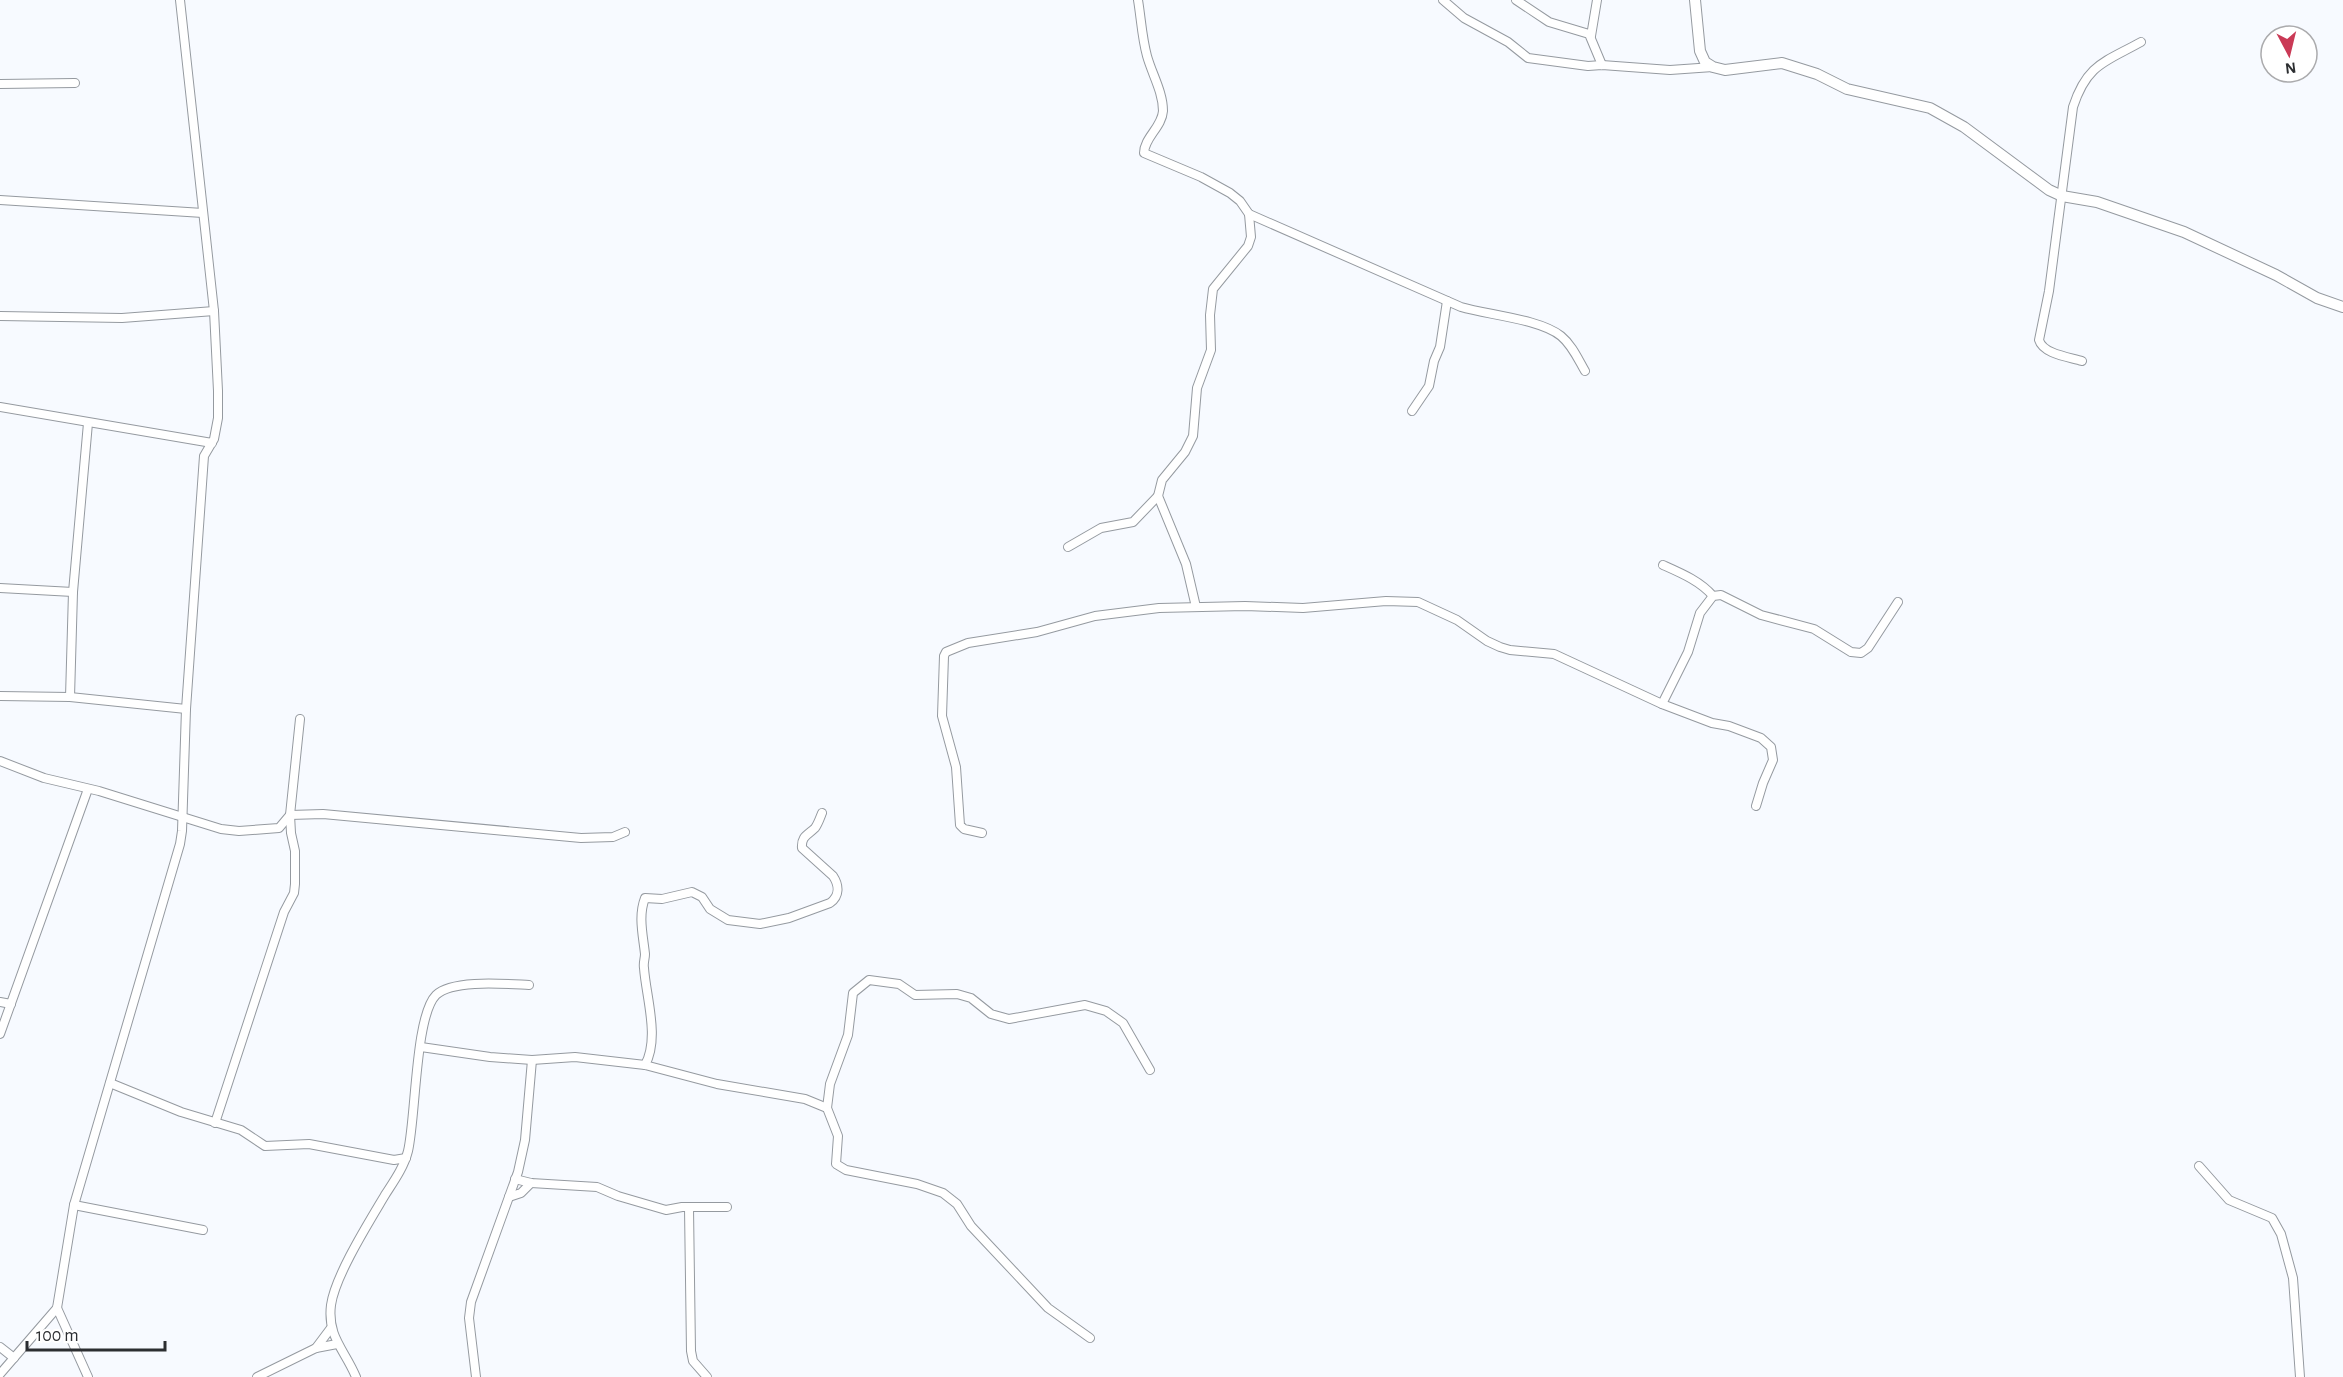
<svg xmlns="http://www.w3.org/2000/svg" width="2343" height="1377" viewBox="0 0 2343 1377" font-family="'Alegreya Sans',sans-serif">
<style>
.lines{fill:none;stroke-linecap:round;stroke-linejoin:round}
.street-casing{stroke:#959aa0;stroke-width:10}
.secondary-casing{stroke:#959aa0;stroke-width:12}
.street{stroke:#fff;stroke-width:8}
.secondary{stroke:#fff;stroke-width:10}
</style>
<rect width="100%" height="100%" fill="#f7faff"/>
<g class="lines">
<defs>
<g id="street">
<path d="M1138 0C1141 18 1142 38 1147 56 1152 74 1163 92 1163 111 1162 127 1144 138 1144 153L1201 177 1230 193 1240 201 1249 214 1251 237 1248 246 1213 289 1210 315 1211 350 1197 388 1193 436 1185 452 1162 480 1158 496 1186 564 1196 607"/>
<polyline points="1443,0 1464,18 1508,42 1528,58 1588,66 1602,65 1670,70 1713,67"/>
<polyline points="1516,0 1549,22 1589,34 1602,65"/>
<polyline points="1591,36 1597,0"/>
<polyline points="0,84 75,83"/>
<polyline points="0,200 203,213"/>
<path d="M1249 214 1461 307C1488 315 1540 319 1561 336 1572 345 1578 359 1585 371"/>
<polyline points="0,316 122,318 214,311"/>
<path d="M2082 361C2069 357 2043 354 2039 340L2049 291 2073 107C2087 64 2105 62 2141 42"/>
<polyline points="0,407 212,443"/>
<polyline points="1412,411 1429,386 1434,361 1440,347 1447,301"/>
<polyline points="1068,547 1101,528 1133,522 1158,496"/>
<path d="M1663 565C1681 573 1700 581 1713 596"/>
<polyline points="0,588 73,592"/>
<polyline points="0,696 70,697 186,709"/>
<polyline points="70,697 73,592 88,423"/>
<polyline points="1662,704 1688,652 1700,613 1713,596 1721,595 1761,615 1814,629 1851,652 1861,653 1868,648 1898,602"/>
<polyline points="0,761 44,778 99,791 221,829 239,831 279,828 290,815 323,814 581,838 613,837 625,832"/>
<polyline points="982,833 964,829 960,825 956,767 942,716 944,656 946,652 968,643 1037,632 1095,616 1159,608 1245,606 1303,608 1386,601 1418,602 1457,620 1487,641 1500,647 1510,650 1554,654 1662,704 1712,723 1729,726 1761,738 1771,747 1773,760 1763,783 1756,806"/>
<polyline points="0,1002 11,1004"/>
<polyline points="0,1034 88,789"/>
<polyline points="421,1047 490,1057 532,1060 575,1057 645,1065 717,1084 805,1099 827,1108 838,1136 836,1164 846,1170 917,1184 943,1193 957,1204 971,1226 1048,1308 1090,1338"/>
<path d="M645 1065C660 1038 646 997 644 968 643 963 645 959 645 954 643 935 638 916 645 898L662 899 692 892 702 897 710 909 728 920 760 924 789 918 830 903C840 896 839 885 833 876L802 848C801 836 808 835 815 828 818 824 820 818 822 813"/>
<polyline points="110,1083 181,1112 241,1130 265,1146 309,1144 394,1160 406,1158"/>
<polyline points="827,1108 830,1084 848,1035 853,993 869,980 899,984 915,995 957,994 971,998 991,1014 1009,1019 1085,1005 1106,1011 1123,1023 1150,1070"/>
<polyline points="215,1123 284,912 294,893 295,884 295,851 291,833 290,815 300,719"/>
<polyline points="2199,1166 2229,1200 2272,1218 2281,1234 2293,1278 2300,1377"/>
<polyline points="515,1179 531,1183 597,1187 618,1196 666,1210 682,1207 727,1207"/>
<polyline points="509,1197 521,1193 531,1183"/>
<polyline points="74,1205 203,1230"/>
<polyline points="689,1208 691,1351 693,1361 707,1377"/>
<polyline points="57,1308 88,1377"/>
<polyline points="0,1347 14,1358"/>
<polyline points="316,1348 331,1328"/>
<polyline points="0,1374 57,1308 74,1205 180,844 182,831 186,709 204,456 214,439 218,418 218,391 214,311 180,0"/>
<polyline points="257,1377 316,1348 337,1344"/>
<path d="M356 1377C345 1350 327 1337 331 1305 335 1276 369 1222 385 1195 394 1181 404 1167 408 1151 416 1117 415 1016 436 995 452 979 507 984 529 985"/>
<polyline points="476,1377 469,1318 471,1302 518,1172 525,1140 532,1060"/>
</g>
<polyline id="secondary" points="1695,0 1700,51 1705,62 1713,67 1725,70 1782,63 1817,74 1847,89 1930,108 1964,127 2049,190 2062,196 2097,202 2184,232 2276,275 2317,298 2343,307"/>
</defs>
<use href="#street" class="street-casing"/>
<use href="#secondary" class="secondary-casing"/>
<use href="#street" class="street"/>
<use href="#secondary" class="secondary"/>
</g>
<g transform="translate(2289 54) rotate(173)"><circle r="28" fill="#ffffff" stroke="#ababad" stroke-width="1.5"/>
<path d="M0-4.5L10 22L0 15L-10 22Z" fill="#ca3a56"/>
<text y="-9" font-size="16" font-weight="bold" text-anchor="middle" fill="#2c2e31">N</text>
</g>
<path d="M27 1341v9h138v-9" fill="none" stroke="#2c2e31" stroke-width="3"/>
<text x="36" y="1341" font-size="18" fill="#2c2e31" stroke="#ffffff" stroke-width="4.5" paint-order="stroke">100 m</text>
</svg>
